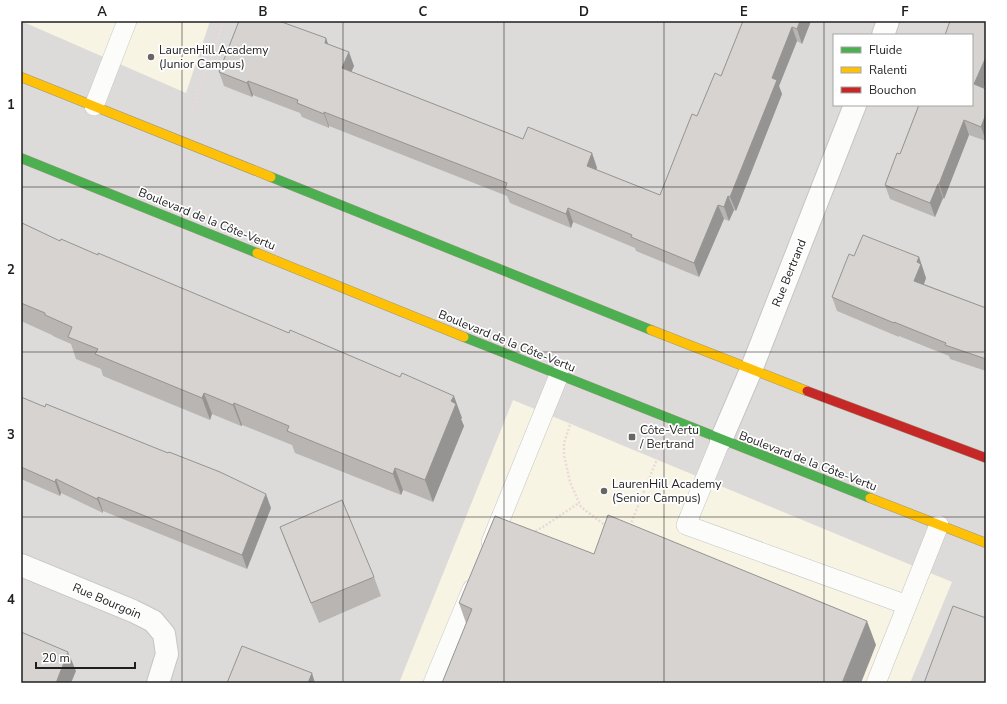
<svg xmlns="http://www.w3.org/2000/svg" width="1007" height="704" viewBox="0 0 1007 704" font-family="'Nunito Sans',sans-serif">
<style>
.residential{fill:#dddbd9;fill-rule:evenodd}
.education{fill:#f7f4e3}
.lines{fill:none;stroke-linecap:round;stroke-linejoin:round}
.lane-casing{stroke:#c6c5c3;stroke-width:20}
.street-casing{stroke:#c6c5c3;stroke-width:24}
.fast-casing{stroke:#99987e;stroke-width:10}
.slow-casing{stroke:#99987e;stroke-width:10}
.jam-casing{stroke:#99987e;stroke-width:10}
.path{stroke:#ebd9d9;stroke-width:2.5;stroke-dasharray:2 2;stroke-linecap:butt}
.lane{stroke:#fcfcfb;stroke-width:19}
.street{stroke:#fcfcfb;stroke-width:22}
.fast{stroke:#4caf50;stroke-width:9}
.slow{stroke:#ffc107;stroke-width:9}
.jam{stroke:#c62828;stroke-width:9}
.wall{fill:#b8b5b3}
.shaded-wall{fill:#969492}
.building{fill:#d6d3d0;stroke:#969492}
.grid{fill:none;stroke:#1f1f1f;stroke-width:1;stroke-opacity:0.55}
.poi-dot{fill:#676665;stroke:#fff;stroke-width:1.5}
.labels{text-anchor:middle;dominant-baseline:central;stroke-width:3.5;stroke-linejoin:round;paint-order:stroke}
.poi-label{font-size:12px;fill:#1f1f1f;stroke:#fff;text-anchor:start}
.street-label{font-size:12px;fill:#1f1f1f;stroke:#fff}
.neatline{fill:none;stroke:#1f1f1f;stroke-width:1.5}
.grid-label{font-size:13px;text-anchor:middle;font-weight:bold;fill:#1f1f1f}
</style>
<rect width="100%" height="100%" fill="#eeebe7"/>
<path class="residential" d="M21 21H986V683H21ZM834 35H972V105H834Z"/>
<g class="education">
<polygon points="21,21 210,21 186,93"/>
<polygon points="513,400 952,582 910,683 399,683"/>
</g>
<g class="lines">
<defs>
<g id="lane">
<polyline points="94,106 127,21"/>
<polyline points="721,440 686,525 907,605"/>
<polyline points="491,542 559,375"/>
<polyline points="433,683 472,589"/>
<polyline points="876,683 939,525"/>
</g>
<g id="street">
<polyline points="883,35 888,21"/>
<polyline points="721,440 751,370 855,105"/>
<polyline points="21,565 133,611 153,621 164,634 167,654 158,683"/>
</g>
<g id="fast">
<polyline points="21,158 257,253"/>
<polyline points="271,177 651,330"/>
<polyline points="464,337 870,498"/>
</g>
<g id="slow">
<polyline points="21,77 271,177"/>
<polyline points="257,253 464,337"/>
<polyline points="651,330 807,391"/>
<polyline points="870,498 986,543"/>
</g>
<polyline id="jam" points="807,391 986,458"/>
</defs>
<use href="#lane" class="lane-casing"/>
<use href="#street" class="street-casing"/>
<use href="#fast" class="fast-casing"/>
<use href="#slow" class="slow-casing"/>
<use href="#jam" class="jam-casing"/>
<g class="path">
<polyline points="192,110 224,21"/>
<polyline points="570,425 564,443 564,455 570,482 581,507 606,526"/>
<polyline points="630,526 661,449"/>
<polyline points="532,533 546,525 579,503"/>
</g>
<use href="#lane" class="lane"/>
<use href="#street" class="street"/>
<use href="#fast" class="fast"/>
<use href="#slow" class="slow"/>
<use href="#jam" class="jam"/>
</g>
<g class="wall">
<polygon points="743,21 811,21 802,44 797,41 779,86 782,94 736,211 734,210 729,221 724,219 699,277 636,251 635,248 573,222 571,228 510,203 507,196 329,126 329,128 302,117 300,113 253,95 252,97 224,86 219,72 329,44 354,66 351,72 523,139 592,153 597,168 596,170 660,195 697,116 721,76"/>
<polygon points="949,21 986,21 984,88 986,89 986,141 969,135 944,199 943,198 935,217 890,199 885,185 900,154 950,22"/>
<polygon points="21,225 462,418 461,419 464,426 433,502 403,490 401,495 295,453 292,445 242,425 241,426 212,414 210,420 103,376 101,369 76,359 71,344 53,336 52,335 21,321"/>
<polygon points="854,256 919,257 926,278 924,284 986,308 986,371 950,359 949,356 899,336 899,337 837,311 832,297"/>
<polygon points="21,397 271,508 247,569 103,511 103,513 61,493 60,496 21,479"/>
<polygon points="280,527 374,577 381,596 319,623 287,546"/>
<polygon points="594,554 876,645 466,623 459,603"/>
</g>
<g class="shaded-wall">
<polygon points="800,21 811,21 802,44 797,29"/>
<polygon points="792,27 797,41 779,86 782,94 736,211 730,197 772,78"/>
<polygon points="326,38 331,52 325,43"/>
<polygon points="349,52 354,66 347,82 342,68"/>
<polygon points="986,57 986,83 979,98 974,84"/>
<polygon points="248,81 253,95 252,97 247,83"/>
<polygon points="324,112 329,126 329,128 324,114"/>
<polygon points="986,114 986,141 981,127"/>
<polygon points="964,120 969,135 944,199 939,184"/>
<polygon points="592,153 597,168 592,180 587,166"/>
<polygon points="938,184 943,198 935,217 930,203"/>
<polygon points="728,196 734,210 729,221 724,207"/>
<polygon points="718,205 724,219 699,277 694,263"/>
<polygon points="568,208 573,222 571,228 566,214"/>
<polygon points="919,257 926,278 920,295 914,281 917,262"/>
<polygon points="204,393 212,414 210,420 202,398"/>
<polygon points="454,396 462,418 461,419 464,426 433,502 425,480 451,401"/>
<polygon points="234,403 242,425 241,426 233,405"/>
<polygon points="395,468 403,490 401,495 393,474"/>
<polygon points="56,479 61,493 60,496 55,482"/>
<polygon points="266,494 271,508 247,569 242,555"/>
<polygon points="98,497 103,511 103,513 97,499"/>
<polygon points="867,621 876,645 861,683 842,683"/>
<polygon points="68,652 76,671 71,683 56,683"/>
<polygon points="312,673 315,683 308,683"/>
</g>
<g class="building">
<polygon points="239,21 279,21 326,38 325,43 349,52 342,68 523,139 528,127 592,153 587,166 660,195 692,114 697,116 715,73 721,76 743,21 800,21 797,29 792,27 772,78 777,80 730,197 728,196 724,207 718,205 694,263 631,237 632,235 568,208 566,214 505,189 507,183 324,112 324,114 297,103 298,100 248,81 247,83 219,72"/>
<polygon points="950,21 986,21 986,57 974,84 986,89 986,114 981,127 964,120 939,184 938,184 930,203 885,185 897,153 900,154 919,105 972,105 972,35 945,35"/>
<polygon points="22,223 60,241 61,239 98,255 98,253 289,333 290,330 400,377 402,373 454,396 451,401 456,404 425,480 395,468 393,474 287,431 289,426 234,403 233,405 204,393 202,398 95,354 98,349 68,337 72,327 45,315 45,313 21,303 21,225"/>
<polygon points="863,235 919,257 917,262 921,264 914,281 986,308 986,359 945,345 946,343 894,322 894,323 832,297 849,254 854,256"/>
<polygon points="21,397 45,407 46,404 168,453 169,452 220,472 266,494 242,555 98,497 97,499 56,479 55,482 21,467"/>
<polygon points="342,500 374,577 311,603 280,527"/>
<polygon points="608,515 867,621 842,683 442,683 472,609 459,603 495,516 594,554"/>
<polygon points="953,606 986,618 986,683 924,683"/>
<polygon points="21,632 68,652 56,683 21,683"/>
<polygon points="242,646 312,673 308,683 227,683"/>
</g>
<path class="grid" d="M182 21V683M343 21V683M504 21V683M664 21V683M824 21V683M21 187H986M21 352H986M21 517H986"/>
<g class="poi-dot">
<circle cx="151" cy="57" r="4"/>
<rect x="628" y="433" width="8" height="8" rx="2"/>
<circle cx="604" cy="491" r="4"/>
</g>
<g class="labels">
<g class="poi-label">
<text x="159" y="50">LaurenHill Academy<tspan x="159" dy="14">(Junior Campus)</tspan></text>
<text x="640" y="430">Côte-Vertu<tspan x="640" dy="14">/ Bertrand</tspan></text>
<text x="612" y="484">LaurenHill Academy<tspan x="612" dy="14">(Senior Campus)</tspan></text>
</g>
<g class="street-label">
<text transform="translate(207 219) rotate(22)">Boulevard de la Côte-Vertu</text>
<text transform="translate(789 273) rotate(-68)">Rue Bertrand</text>
<text transform="translate(507 341) rotate(22)">Boulevard de la Côte-Vertu</text>
<text transform="translate(808 461) rotate(21)">Boulevard de la Côte-Vertu</text>
<text transform="translate(107 601) rotate(23)">Rue Bourgoin</text>
</g>
</g>
<rect width="1007" height="704" fill="none" stroke="#ffffff" stroke-width="44"/>
<rect x="833" y="34" width="140" height="72" fill="#ffffff" stroke="#a5a5a5"/>
<rect x="841" y="47" width="20" height="6" fill="#4caf50" stroke="#a5a5a5"/>
<text x="869" y="54" font-size="12" fill="#1f1f1f">Fluide</text>
<rect x="841" y="67" width="20" height="6" fill="#ffc107" stroke="#a5a5a5"/>
<text x="869" y="74" font-size="12" fill="#1f1f1f">Ralenti</text>
<rect x="841" y="87" width="20" height="6" fill="#c62828" stroke="#a5a5a5"/>
<text x="869" y="94" font-size="12" fill="#1f1f1f">Bouchon</text>
<path d="M36 662v6h99v-6" fill="none" stroke="#1f1f1f" stroke-width="2"/>
<text x="42" y="662" font-size="12" fill="#1f1f1f" stroke="#ffffff" stroke-width="3" paint-order="stroke">20 m</text>
<rect x="22" y="22" width="963" height="660" class="neatline"/>
<g class="grid-label">
<text x="102" y="16">A</text>
<text x="263" y="16">B</text>
<text x="423" y="16">C</text>
<text x="584" y="16">D</text>
<text x="744" y="16">E</text>
<text x="905" y="16">F</text>
<text x="11" y="109">1</text>
<text x="11" y="274">2</text>
<text x="11" y="439">3</text>
<text x="11" y="604">4</text>
</g>
</svg>
